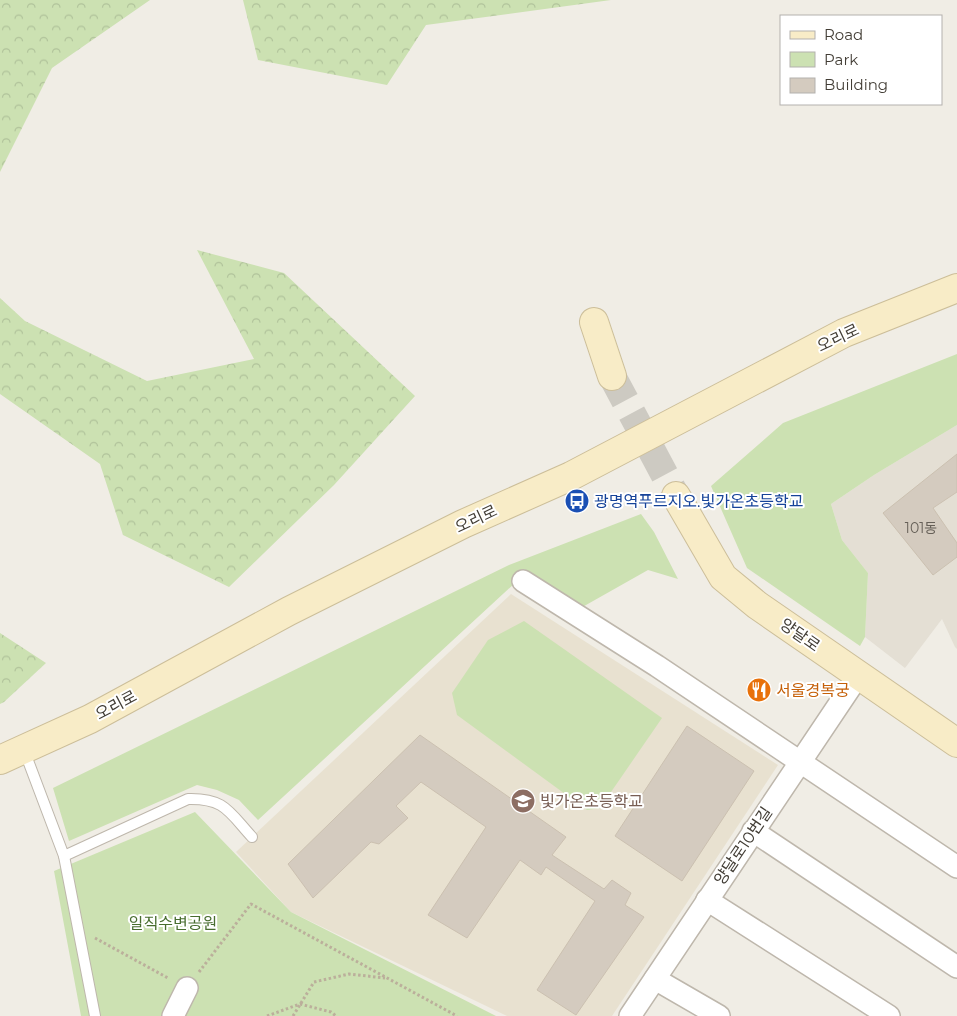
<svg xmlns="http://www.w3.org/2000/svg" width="957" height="1016" viewBox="0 0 957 1016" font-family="Montserrat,'Noto Sans KR',sans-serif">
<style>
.residential{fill:#e4dfd4}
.education{fill:#e8e1d0}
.green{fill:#cce1b2}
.forest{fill:url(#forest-crowns)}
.building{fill:#d4cbbf;stroke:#cbc0b0}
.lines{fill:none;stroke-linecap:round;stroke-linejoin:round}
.secondary-tunnel{stroke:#cdcac2;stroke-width:28;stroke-dasharray:28 14;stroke-linecap:butt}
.lane-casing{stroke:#beb7ac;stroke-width:12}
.street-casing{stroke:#beb7ac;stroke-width:24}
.secondary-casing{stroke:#ccbe99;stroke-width:30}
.path{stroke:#bbaf9b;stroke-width:3;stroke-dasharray:2.5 2.5;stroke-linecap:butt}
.lane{stroke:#fff;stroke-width:10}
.street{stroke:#fff;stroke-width:21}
.secondary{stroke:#f8ecc7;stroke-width:28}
.labels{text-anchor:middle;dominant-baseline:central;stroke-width:4;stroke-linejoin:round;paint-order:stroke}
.number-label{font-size:14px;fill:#666058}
.street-label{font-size:16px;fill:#423d35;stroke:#fff}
.transit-label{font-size:16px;fill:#164399;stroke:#fff;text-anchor:start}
.food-label{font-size:16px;fill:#c56008;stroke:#fff;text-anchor:start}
.education-label{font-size:16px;fill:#785e54;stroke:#fff;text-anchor:start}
.park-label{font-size:16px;fill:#486d2f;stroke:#fff}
</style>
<defs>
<pattern id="forest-crowns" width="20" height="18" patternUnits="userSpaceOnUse" patternTransform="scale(1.25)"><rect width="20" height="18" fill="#cce1b2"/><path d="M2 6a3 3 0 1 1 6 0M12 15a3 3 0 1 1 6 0" fill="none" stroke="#b0c29a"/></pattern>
</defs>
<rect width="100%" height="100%" fill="#f0ede5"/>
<polygon class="residential" points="957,425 957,649 955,647 942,619 905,668 865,637 868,573 842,540 831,504 874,475"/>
<polygon class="education" points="511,594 778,765 612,1016 507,1016 291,912 236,852"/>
<g class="green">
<polygon points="957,354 957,425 874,475 831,504 842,540 868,573 865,637 860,646 747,568 711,486 783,423"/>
<polygon points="641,514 654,532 678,579 648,570 563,618 515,583 258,820 239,800 217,790 197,785 69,841 53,788 509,565"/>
<polygon points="524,621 662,718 600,808 587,810 457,715 452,693 488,640"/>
<polygon points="195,812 291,912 496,1016 81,1016 54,871"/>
</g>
<g class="forest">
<polygon points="0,0 150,0 52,68 0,172"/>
<polygon points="243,0 611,0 426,25 387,85 258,60"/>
<polygon points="197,250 284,273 415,396 334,485 229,587 123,535 100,464 0,394 0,298 25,321 147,381 254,359"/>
<polygon points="0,633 46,663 4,702 0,704"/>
</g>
<g class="building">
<polygon points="957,454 957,492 933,508 957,543 957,557 933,575 883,513"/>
<polygon points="687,726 754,771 682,881 615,836"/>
<polygon points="420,735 566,837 552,855 604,889 612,880 631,893 625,905 644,917 576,1015 537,990 595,901 546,867 541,875 520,860 467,938 428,915 486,827 421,782 396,806 408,818 379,844 371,842 313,898 288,864"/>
</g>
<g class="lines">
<polyline class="secondary-tunnel" points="612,376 676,496"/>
<defs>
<g id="lane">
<polyline points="24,750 64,856 95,1016"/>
<path d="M64 856 188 799C225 798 229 812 252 837"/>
</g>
<g id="street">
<polyline points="523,581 657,666 957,867"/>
<polyline points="753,831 957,967"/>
<polyline points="707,900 889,1016"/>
<polyline points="655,979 719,1016"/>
<polyline points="173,1016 187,988"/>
<polyline points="630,1016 858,676"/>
</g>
<g id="secondary">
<polyline points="594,322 612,376"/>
<polyline points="676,496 723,577 757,605 957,743"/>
<polyline points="0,760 90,719 289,611 463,524 571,476 844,333 957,288"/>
</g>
</defs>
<use href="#lane" class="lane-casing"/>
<use href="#street" class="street-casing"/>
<use href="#secondary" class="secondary-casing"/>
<g class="path">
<polyline points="95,938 168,978"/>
<polyline points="199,972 251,904 457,1016"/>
<polyline points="267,1016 300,1004 331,1012 336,1016"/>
<polyline points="293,1016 314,982 349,974 385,978"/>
</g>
<use href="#lane" class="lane"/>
<use href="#street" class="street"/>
<use href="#secondary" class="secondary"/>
</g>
<defs>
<symbol id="bus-disc" viewBox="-11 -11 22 22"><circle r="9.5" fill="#1a4fb4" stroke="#fff"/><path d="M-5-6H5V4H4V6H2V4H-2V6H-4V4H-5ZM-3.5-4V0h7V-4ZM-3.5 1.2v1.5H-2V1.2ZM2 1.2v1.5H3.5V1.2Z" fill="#fff"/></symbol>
<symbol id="restaurant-disc" viewBox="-11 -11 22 22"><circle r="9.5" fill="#e8710a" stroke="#fff"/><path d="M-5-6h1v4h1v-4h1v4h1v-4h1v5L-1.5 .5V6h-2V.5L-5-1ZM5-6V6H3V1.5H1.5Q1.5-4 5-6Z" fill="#fff"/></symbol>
<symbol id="school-disc" viewBox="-11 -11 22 22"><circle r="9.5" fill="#8d6e63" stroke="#fff"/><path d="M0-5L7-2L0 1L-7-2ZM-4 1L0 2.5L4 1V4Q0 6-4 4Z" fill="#fff"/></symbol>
</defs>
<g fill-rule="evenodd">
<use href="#bus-disc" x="563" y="487" width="28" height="28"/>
<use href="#restaurant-disc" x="745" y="676" width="28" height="28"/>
<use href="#school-disc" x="509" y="787" width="28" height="28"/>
</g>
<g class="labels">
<g class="number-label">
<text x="921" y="528">101동</text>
</g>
<g class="street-label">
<text transform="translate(838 338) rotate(-25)">오리로</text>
<text transform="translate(476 519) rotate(-25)">오리로</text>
<text transform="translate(800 635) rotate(35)">양달로</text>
<text transform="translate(116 705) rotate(-28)">오리로</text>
<text transform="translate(743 846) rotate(-56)">양달로10번길</text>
</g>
<g class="transit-label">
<text x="594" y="501">광명역푸르지오.빛가온초등학교</text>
</g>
<g class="food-label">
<text x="776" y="690">서울경복궁</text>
</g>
<g class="education-label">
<text x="540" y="801">빛가온초등학교</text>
</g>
<g class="park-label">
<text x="173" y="923">일직수변공원</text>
</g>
</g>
<rect x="780" y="15" width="162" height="90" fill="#ffffff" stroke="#b3b1ae"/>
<rect x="790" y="31" width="25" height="8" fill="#f8ecc7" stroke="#b3b1ae"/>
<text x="824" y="40" font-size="15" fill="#423d35">Road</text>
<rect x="790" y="52" width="25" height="15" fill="#cce1b2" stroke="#b3b1ae"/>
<text x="824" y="65" font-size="15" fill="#423d35">Park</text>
<rect x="790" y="78" width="25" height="15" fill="#d4cbbf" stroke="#b3b1ae"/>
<text x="824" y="90" font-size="15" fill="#423d35">Building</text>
</svg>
